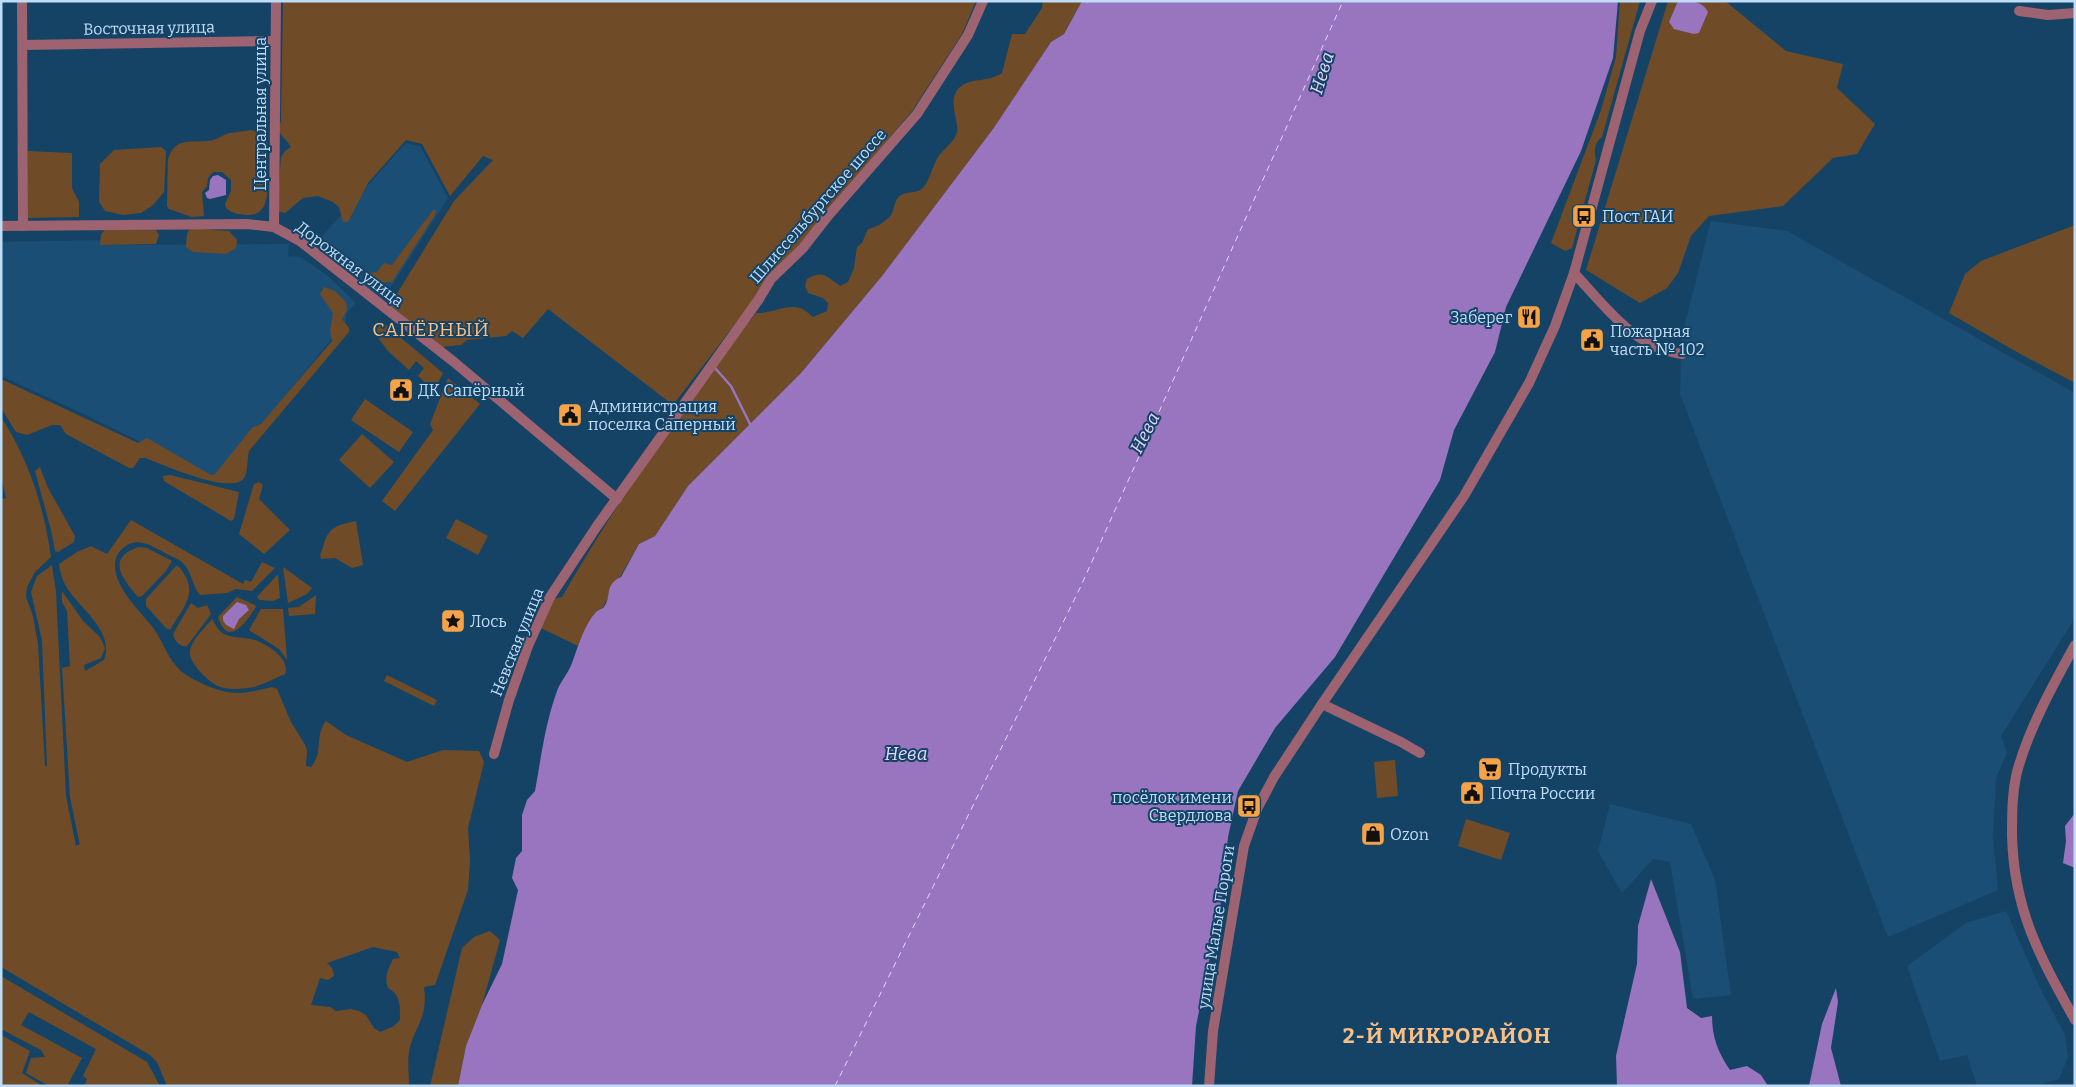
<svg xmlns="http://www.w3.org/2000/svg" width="2076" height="1087" viewBox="0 0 2076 1087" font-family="Bitter,serif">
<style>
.built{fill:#1b4e75}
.green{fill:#6f4c27;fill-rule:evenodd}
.water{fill:#9975bf}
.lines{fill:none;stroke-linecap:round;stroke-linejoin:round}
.stream{stroke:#9975bf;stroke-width:2.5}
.ferry{stroke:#e8d6fe;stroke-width:1;stroke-dasharray:6 5;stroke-linecap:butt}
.minor{stroke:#9e6370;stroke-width:10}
.tertiary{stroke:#9e6370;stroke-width:10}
.labels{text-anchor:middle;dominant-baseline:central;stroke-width:4;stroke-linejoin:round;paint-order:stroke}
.street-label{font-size:16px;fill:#c0ddf8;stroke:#154366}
.poi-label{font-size:16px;fill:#c0ddf8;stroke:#154366;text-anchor:start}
.water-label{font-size:18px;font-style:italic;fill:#e8d6fe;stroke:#154366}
.quarter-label{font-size:19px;letter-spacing:1px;fill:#f9bf85;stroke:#154366}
.district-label{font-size:21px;font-weight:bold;letter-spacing:1px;fill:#f9bf85;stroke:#154366}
</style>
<rect width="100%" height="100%" fill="#154366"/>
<g class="built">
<polygon points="406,143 420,146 448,198 382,301 315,244"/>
<polygon points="1711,221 1787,231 2075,393 2075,618 2001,736 2007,753 1996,778 1993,837 1998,890 1888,937 1680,394 1682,336"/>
<polygon points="100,240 100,245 289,244 288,256 301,257 328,276 356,303 346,314 346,321 217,480 82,413 1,376 1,242"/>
<polygon points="1610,804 1691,824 1715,880 1731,995 1693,999 1670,862 1653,859 1622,893 1598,851"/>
<polygon points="2006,911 2041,990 2065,1035 2068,1057 2059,1079 2034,1086 1977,1086 1967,1055 1940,1061 1907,966 1966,923"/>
</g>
<g class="green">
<path d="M283 1H976L962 34 912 111 754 299 673 405 548 309 523 338 512 331 506 336 467 340 461 345 441 347 390 305 454 201 493 160 483 156 450 196 422 144 406 140 368 183 348 222H343L339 207 333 202 318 196 303 198 285 213 277 211 281 157 285 151 291 147C285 136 275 135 281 121Z"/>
<path d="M1043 1H1082L1064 34 1051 42 993 129 882 276 801 373 688 486 655 536 639 544 603 607 596 612 578 646 541 628 554 599 562 597C619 498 685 403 756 313 771 314 786 304 800 308 804 309 809 314 813 317L827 311 828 303 823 298 808 293 805 286 807 279C823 269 828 278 840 286L848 282 854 268 857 247 862 243 868 229C875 228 887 221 891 215 895 209 894 199 901 195 908 191 917 194 923 188 930 180 932 167 938 157 943 149 955 142 957 132 959 121 947 100 959 88 970 77 987 83 1002 73L1012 34H1025L1042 8Z"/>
<path d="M1620 1H1640L1602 137C1594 143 1594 151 1596 160L1572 248 1565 251 1551 243 1601 110 1616 57Z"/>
<polygon points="1668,1 1725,1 1786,51 1843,64 1837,88 1875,124 1857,154 1833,158 1783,206 1709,216 1691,236 1678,273 1667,288 1640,303 1586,270"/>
<path d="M250 130 262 132C272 145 265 151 266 165 267 183 273 216 247 215 238 214 233 214 226 208L225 204 231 191V180L222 172H213L208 178 207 186 202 192 204 216 192 217 169 209 167 206 168 159C176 136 190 143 208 141 218 140 220 136 227 134 231 132 244 132 250 130Z"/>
<polygon points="161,147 166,151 164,192 153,205 141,213 123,215 105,211 99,202 100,164 114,150"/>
<polygon points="28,151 72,153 72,188 79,202 79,217 28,218"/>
<polygon points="433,210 436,210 435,215 392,282 369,283 367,280 370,273 377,272 384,263 392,265"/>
<polygon points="2075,225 2075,383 2015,351 1949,313 1965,274 1981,261"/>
<polygon points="190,228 229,231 237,240 236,248 226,254 193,252 186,247 187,234"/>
<polygon points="105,230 156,230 159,235 156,244 100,245 101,234"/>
<path d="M324 287 335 291 346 302 347 310 342 319 349 328V332L249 451C247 458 248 472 244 478 231 496 162 464 145 458H140L133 468H129L66 434 60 425H52L27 435 16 432 1 408V379L138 443 147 438 211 475 215 474 252 428 261 424 332 341 330 331 333 313 320 294Z"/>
<polygon points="382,322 443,373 434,391 418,376 424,368 416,361 409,370 387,350 374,332"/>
<polygon points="448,378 480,404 395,511 382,501 433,430 430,424"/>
<polygon points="365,399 413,432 399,452 351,420"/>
<path d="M1 417C29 460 44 507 51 557L35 572 27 587 26 597 33 616 38 644 45 766 47 767 42 640 31 592 37 576 52 565 56 592 66 796 76 846 80 844 79 841 70 797 62 668 70 666 67 611 62 602V591L83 621 100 637 105 648 101 658 84 665 85 671 104 660C115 630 79 609 66 586 62 580 60 571 59 564L77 552 91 546 107 554 131 520 243 584 245 580 251 582 262 562 275 568 252 591 236 589 227 593 200 595C192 586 192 571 182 562 177 558 170 556 165 553 150 545 136 535 121 550 117 554 115 559 115 564 114 586 137 608 151 625 161 637 166 655 177 667 183 674 191 678 199 682 228 696 241 695 272 687L277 689 291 722 304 743 307 750 306 766 311 767C324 752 314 737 326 721L346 735 407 762 443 750 479 751 484 762 468 828 470 861 468 890 435 985 424 987C428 1016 417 1023 410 1047 407 1058 409 1074 409 1086H167L157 1062 150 1055 1 967V499L6 498 1 476ZM373 947 397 952 400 958 393 959C388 970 384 977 388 988 401 995 400 1006 400 1020L394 1026 380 1032 374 1028 366 1015 359 1011 351 1009 336 1011 330 1007 311 1005 320 978 328 980 334 976 332 968 327 963Z"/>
<polygon points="362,434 394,462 370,488 339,460"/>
<polygon points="40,467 48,488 75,536 74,542 58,552 55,551 51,530 35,471"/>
<polygon points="170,475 239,492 234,519 231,521 164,481 163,476"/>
<polygon points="259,482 263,485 259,499 290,530 264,554 239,534 254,484"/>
<polygon points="456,519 488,536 478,555 446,538"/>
<path d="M356 521 363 565 352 568 335 558 321 559C319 553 322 552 323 547 328 527 337 525 356 521Z"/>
<path d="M139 547 147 548 172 561 166 571 142 596 138 597C123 579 105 558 139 547Z"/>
<path d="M176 566H178C201 591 184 606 170 630L166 628 146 606V599Z"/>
<polygon points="283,567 312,588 307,594 288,603"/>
<polygon points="278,574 280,598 273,601 260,600 257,597"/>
<polygon points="316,595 315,614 289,616 288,608 299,607"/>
<path d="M237 597 255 605 256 607C246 622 228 649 218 617Z"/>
<path d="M191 603 198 608 207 605 211 614 187 646C180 648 174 640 173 634Z"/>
<polygon points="261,609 283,609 287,660 279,649 249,630"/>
<path d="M212 619C216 625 218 631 224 634 232 638 242 637 251 639 264 642 291 658 285 674 273 679 261 686 249 688 240 689 226 690 218 686 208 682 188 662 190 651 192 639 205 628 212 619Z"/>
<polygon points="387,675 437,700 434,706 384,681"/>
<polygon points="1395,760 1398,796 1377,798 1374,762"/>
<polygon points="1466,819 1510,833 1501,860 1458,846"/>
<polygon points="490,931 500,940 482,1005 466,1046 458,1086 430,1086 462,948 474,937"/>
<polygon points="1,976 147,1062 160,1086 84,1086 87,1079 83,1076 96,1049 29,1012 21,1025 82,1058 67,1086 49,1086 26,1073 31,1058 45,1057 41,1050 1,1029"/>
<polygon points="1,1035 30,1051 22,1073 43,1086 5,1086 1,1084"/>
</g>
<g class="water">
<path d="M1082 1H1618L1613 58 1581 151 1506 307 1495 352 1454 430 1440 480 1335 657 1275 728 1238 791 1228 837 1222 897 1196 1026 1192 1086H458L466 1046 482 1005 502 964 518 890 512 878 516 858 522 851V815L527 800 535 791C541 758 545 725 556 694 559 683 568 674 572 663 578 647 584 625 596 612 598 610 601 609 603 608 613 597 603 585 621 577L639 544 655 536 688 486 801 373 882 276 993 129 1051 42 1064 34Z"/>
<path d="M1678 1C1690 1 1702 0 1708 12L1699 33 1694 34 1674 29 1669 22Z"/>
<polygon points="218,175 226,180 226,195 210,199 207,198 205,193 209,190 210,180 213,176"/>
<path d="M237 602 246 605 249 610 239 619 234 629C228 626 222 624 223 616Z"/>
<polygon points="2075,813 2075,868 2063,863 2066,841 2065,826"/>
<path d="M1651 879 1680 952 1687 1008 1701 1018 1712 1016C1712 1037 1718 1053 1730 1070L1747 1066 1761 1075 1768 1086H1617L1616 1056 1637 964 1638 926Z"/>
<polygon points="1836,988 1838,1002 1831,1048 1841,1086 1809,1086 1822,1024"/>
</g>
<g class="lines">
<polyline class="stream" points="714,367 731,386 750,424"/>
<polyline class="ferry" points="835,1086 1081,586 1343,1"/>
<g class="minor">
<polyline points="22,1 23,226"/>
<polyline points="2019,11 2048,15 2075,13"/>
<polyline points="23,45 275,41"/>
<polyline points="1,226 247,224 274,227 300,241 454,362 617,499"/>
<polyline points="274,227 276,1"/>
<path d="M1574 273C1605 306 1634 348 1682 354"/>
<polyline points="1322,704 1401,742 1420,753"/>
<polyline points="494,754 509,700 528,646 550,597 597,526 759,299 771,279 803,248 828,216 917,114 968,35 983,1"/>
<polyline points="1209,1086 1213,1031 1244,846 1257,809"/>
</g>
<g class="tertiary">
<path d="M2075 645C2053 685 2029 728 2017 772 2012 793 2012 815 2012 836 2014 911 2040 957 2075 1020"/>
<polyline points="1257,809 1274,777 1322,704 1464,496 1529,383 1555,326 1574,273 1640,31 1652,1"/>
</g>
</g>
<defs>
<symbol id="bus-square" viewBox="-11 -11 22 22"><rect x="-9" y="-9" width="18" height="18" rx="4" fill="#f5a346" stroke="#154366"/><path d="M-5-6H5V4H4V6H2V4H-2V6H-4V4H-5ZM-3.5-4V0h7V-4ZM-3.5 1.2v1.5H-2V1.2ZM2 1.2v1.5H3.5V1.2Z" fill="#111"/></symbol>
<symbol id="restaurant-square" viewBox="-11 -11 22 22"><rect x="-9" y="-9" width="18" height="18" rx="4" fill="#f5a346" stroke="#154366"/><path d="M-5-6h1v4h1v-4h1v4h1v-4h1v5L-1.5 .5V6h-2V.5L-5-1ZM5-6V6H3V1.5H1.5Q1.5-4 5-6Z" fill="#111"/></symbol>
<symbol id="civic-square" viewBox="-11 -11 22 22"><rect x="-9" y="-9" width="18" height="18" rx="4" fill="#f5a346" stroke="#154366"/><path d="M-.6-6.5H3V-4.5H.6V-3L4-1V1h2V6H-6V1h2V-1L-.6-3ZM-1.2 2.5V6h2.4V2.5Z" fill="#111"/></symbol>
<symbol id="sight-square" viewBox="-11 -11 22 22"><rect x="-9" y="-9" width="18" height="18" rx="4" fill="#f5a346" stroke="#154366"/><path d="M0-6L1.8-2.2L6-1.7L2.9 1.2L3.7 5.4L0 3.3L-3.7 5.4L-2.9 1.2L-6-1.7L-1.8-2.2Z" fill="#111"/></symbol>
<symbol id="supermarket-square" viewBox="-11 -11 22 22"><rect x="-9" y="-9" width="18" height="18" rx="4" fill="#f5a346" stroke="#154366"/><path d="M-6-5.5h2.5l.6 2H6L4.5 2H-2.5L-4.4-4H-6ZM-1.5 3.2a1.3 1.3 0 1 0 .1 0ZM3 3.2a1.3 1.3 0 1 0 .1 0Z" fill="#111"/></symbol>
<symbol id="shop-square" viewBox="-11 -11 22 22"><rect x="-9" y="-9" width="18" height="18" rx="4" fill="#f5a346" stroke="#154366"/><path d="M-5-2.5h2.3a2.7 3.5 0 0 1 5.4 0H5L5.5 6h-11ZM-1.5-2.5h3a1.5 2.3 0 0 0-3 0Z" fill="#111"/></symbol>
</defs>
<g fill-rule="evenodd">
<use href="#bus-square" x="1570" y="202" width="28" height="28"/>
<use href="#restaurant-square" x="1515" y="303" width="28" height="28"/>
<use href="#civic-square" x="1578" y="326" width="28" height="28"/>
<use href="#civic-square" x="387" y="376" width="28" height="28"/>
<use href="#civic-square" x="556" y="401" width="28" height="28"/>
<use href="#sight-square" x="439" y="607" width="28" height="28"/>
<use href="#supermarket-square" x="1476" y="755" width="28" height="28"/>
<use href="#civic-square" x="1458" y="779" width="28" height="28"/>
<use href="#bus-square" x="1235" y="792" width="28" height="28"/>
<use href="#shop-square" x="1359" y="820" width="28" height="28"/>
</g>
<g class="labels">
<g class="street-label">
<text transform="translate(149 28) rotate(-1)">Восточная улица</text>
<text transform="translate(260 114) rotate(-90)">Центральная улица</text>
<text transform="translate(818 206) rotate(-49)">Шлиссельбургское шоссе</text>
<text transform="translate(350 264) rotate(37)">Дорожная улица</text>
<text transform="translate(517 642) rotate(-68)">Невская улица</text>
<text transform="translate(1216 927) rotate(-81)">улица Малые Пороги</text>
</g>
<g class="poi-label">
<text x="1602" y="216">Пост ГАИ</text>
<text x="1512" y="317" text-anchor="end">Заберег</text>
<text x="1610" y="331">Пожарная<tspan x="1610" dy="18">часть № 102</tspan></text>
<text x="418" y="390">ДК Сапёрный</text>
<text x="588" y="406">Администрация<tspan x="588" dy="18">поселка Саперный</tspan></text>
<text x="470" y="621">Лось</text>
<text x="1508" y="769">Продукты</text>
<text x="1490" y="793">Почта России</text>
<text x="1232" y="797" text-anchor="end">посёлок имени<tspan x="1232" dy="18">Свердлова</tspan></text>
<text x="1390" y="834">Ozon</text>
</g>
<g class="water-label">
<text transform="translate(1322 73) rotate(-73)">Нева</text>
<text transform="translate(1145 433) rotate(-63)">Нева</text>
<text x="906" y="754">Нева</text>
</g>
<g class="quarter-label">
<text x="431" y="329">САПЁРНЫЙ</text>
</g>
<g class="district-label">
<text x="1447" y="1036">2-Й МИКРОРАЙОН</text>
</g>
</g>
<rect width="2076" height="1087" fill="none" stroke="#c0ddf8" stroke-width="5"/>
</svg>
